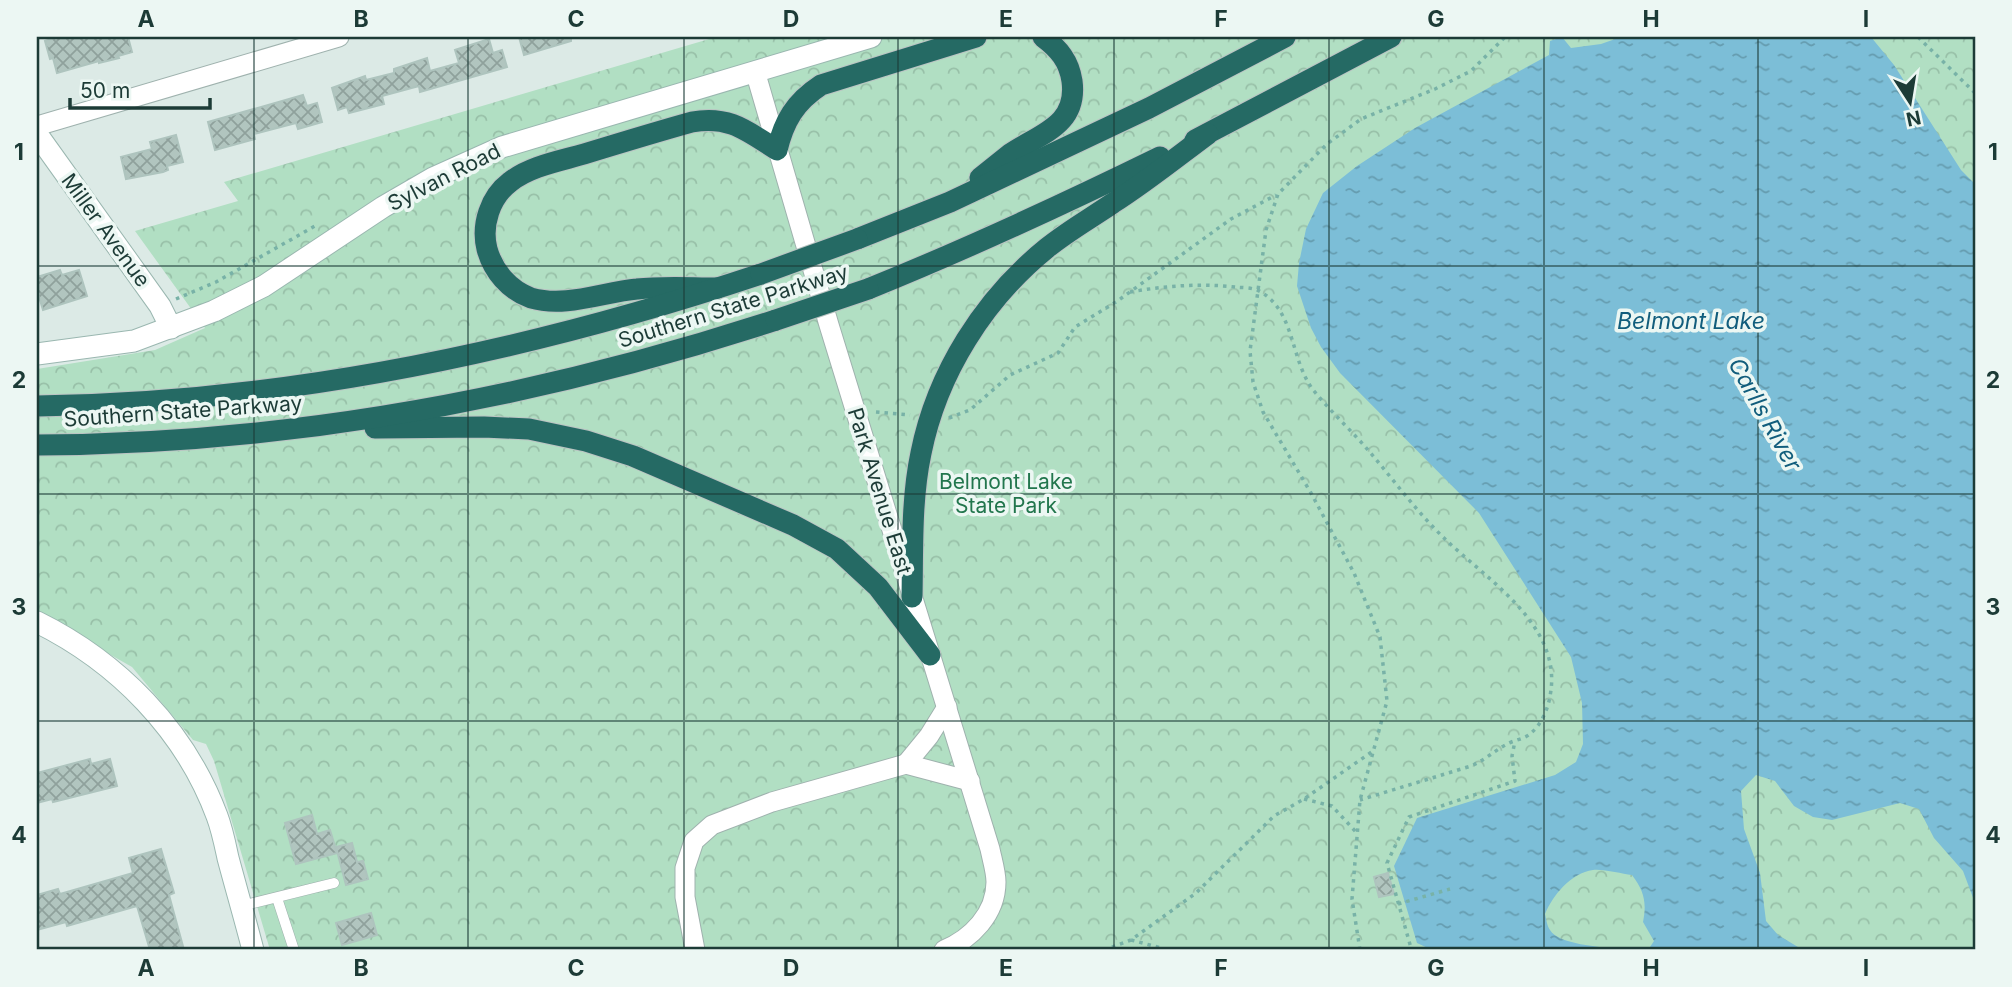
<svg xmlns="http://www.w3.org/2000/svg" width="2012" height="987" viewBox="0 0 2012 987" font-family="Inter,sans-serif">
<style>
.forest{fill:url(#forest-crowns)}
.water{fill:url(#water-ripples)}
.building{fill:url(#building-cross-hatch);stroke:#aec4be;stroke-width:2}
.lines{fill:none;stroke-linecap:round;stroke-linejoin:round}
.lane-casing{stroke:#9fb2ae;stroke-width:11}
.street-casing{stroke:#9fb2ae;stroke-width:21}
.secondary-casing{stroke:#9ab7b0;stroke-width:23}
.highway-casing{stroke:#bbc4c3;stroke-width:23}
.path{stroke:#78b2a7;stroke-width:3.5;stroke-dasharray:3.5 5;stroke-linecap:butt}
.lane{stroke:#fff;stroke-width:10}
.street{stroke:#fff;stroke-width:19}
.secondary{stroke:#fff;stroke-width:21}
.highway{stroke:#256a64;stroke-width:21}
.highway-bridge-casing{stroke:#bbc4c3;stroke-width:23;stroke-linecap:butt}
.highway-bridge{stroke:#256a64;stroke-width:21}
.grid{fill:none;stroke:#1c3b36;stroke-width:2;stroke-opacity:0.55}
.labels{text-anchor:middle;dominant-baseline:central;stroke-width:7;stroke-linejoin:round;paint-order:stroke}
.street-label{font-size:21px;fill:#1c3b36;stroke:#ecf7f3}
.park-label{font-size:21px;fill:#22764d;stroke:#ecf7f3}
.water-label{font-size:23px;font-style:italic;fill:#115d7c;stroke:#ecf7f3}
.neatline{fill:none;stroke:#1c3b36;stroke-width:2.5}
.grid-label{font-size:23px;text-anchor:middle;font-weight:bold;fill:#1c3b36}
</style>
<defs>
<pattern id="forest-crowns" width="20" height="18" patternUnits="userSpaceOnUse" patternTransform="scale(1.75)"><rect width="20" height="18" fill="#b1dfc3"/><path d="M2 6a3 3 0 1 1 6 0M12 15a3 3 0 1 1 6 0" fill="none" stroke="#98c0a8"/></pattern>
<pattern id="water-ripples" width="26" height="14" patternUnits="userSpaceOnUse" patternTransform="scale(1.75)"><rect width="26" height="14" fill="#7cbed7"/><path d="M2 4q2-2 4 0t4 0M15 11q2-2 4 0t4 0" fill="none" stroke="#659caf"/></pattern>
<pattern id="building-cross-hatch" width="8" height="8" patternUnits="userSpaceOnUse" patternTransform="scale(1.75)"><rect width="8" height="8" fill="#b1c5bf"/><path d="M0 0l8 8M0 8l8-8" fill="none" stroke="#8fa19c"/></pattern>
</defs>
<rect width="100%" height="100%" fill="#dceae6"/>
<polygon class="forest" points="716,37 1975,37 1975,950 270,950 214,761 206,744 193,740 132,667 37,613 37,369 155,350 205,328 135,231 238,201 224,182"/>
<path class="water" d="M1562 37 1571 48 1601 44 1621 37H1871L1894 65 1961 170 1975 184V903L1963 871 1934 838 1919 809 1900 803 1832 820 1813 817 1794 806 1775 781 1756 775 1741 791 1744 829 1760 873 1766 921 1778 935 1803 950H1648L1654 941 1643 922C1647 902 1644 891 1632 875 1621 874 1605 869 1593 870 1571 873 1553 895 1545 914 1546 918 1547 926 1550 930 1559 945 1600 946 1618 950H1432L1417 943 1394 866 1417 818 1555 775 1576 762 1583 744 1582 703 1571 657 1479 513 1340 373 1321 347 1311 328 1297 286 1299 263 1306 229 1323 193 1357 166 1415 128 1549 55 1550 41Z"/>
<g class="building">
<polygon points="58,37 128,37 132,52 118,56 119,58 99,63 99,61 57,73 53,58 50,59 45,41"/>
<polygon points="519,37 571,37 571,41 524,55"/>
<polygon points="489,39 493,53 502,50 507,67 420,92 419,86 382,96 384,104 349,113 347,107 338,110 332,88 365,76 366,80 394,73 394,69 427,58 430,71 459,63 455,50"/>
<polygon points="303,95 307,106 317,103 322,122 298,129 296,123 254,134 255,139 215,150 208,122"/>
<polygon points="176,135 183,162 167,166 168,170 163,172 126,179 121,157 152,149 150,142"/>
<polygon points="60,270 62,275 79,270 87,296 43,310 37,290 37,277"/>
<polygon points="90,759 91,764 110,759 117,786 53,802 52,799 37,803 37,773"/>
<polygon points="312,815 317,834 330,830 337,853 296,864 285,823"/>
<polygon points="352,843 357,862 363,861 368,879 346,885 336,847"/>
<polygon points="161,849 174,893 169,895 184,950 150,950 137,906 67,926 66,922 37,930 37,895 58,889 60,894 133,873 129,858"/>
<polygon points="1388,873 1394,894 1379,897 1374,877"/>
<polygon points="371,913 377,935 342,945 336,923"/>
</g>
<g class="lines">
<defs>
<g id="lane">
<polyline points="277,898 294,950"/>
<polyline points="241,906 334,883"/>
</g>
<g id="street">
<path d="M755 71 829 325 990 849C992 859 996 872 996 882 996 914 971 939 944 950"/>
<polyline points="37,126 339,37"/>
<polyline points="906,764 929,736 947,707"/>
<polyline points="695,950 685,897 685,868 694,841 712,825 772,802 906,764 970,781"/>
</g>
<g id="secondary">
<polyline points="37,134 160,306 171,328"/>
<polyline points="37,354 134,341 214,311 264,286 383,207 433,178 502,147 871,37"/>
<path d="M37 622C118 662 185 730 217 816 222 829 225 844 228 858 236 888 245 919 253 950"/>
</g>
<g id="highway">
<polyline points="1195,140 1391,37"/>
<path d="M980 178C990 170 1000 162 1010 154 1039 134 1078 126 1072 81 1069 61 1059 49 1043 37"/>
<polyline points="857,239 950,202 1149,108 1285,37"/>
<path d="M717 288C691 288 663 286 637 289 603 292 566 308 531 298 509 290 493 271 487 249 481 225 490 197 510 182 530 166 560 161 584 154 620 143 656 132 692 122 729 115 747 131 777 150 784 121 795 102 821 85L976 37"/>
<path d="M868 289C967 249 1064 204 1160 157"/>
<path d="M37 406C284 403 527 352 761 274"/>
<polyline points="375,428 484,427 529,429 586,441 633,456 793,525 837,549 878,587 930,655"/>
<path d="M37 445C288 444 537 398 776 320"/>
<path d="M912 597C913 549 911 500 921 453 937 373 984 299 1047 248 1068 231 1091 218 1113 203 1146 182 1177 157 1208 134"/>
</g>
</defs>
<use href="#lane" class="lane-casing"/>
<use href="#street" class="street-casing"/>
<use href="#secondary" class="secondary-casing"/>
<use href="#highway" class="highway-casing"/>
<g class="path">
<polyline points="1918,37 1975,93"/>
<path d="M1130 292C1165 286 1199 283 1235 287 1243 288 1253 287 1261 292 1296 313 1290 361 1314 391 1331 412 1351 430 1368 450 1393 479 1416 511 1444 538 1487 580 1564 626 1550 696 1548 709 1541 725 1531 733 1525 739 1514 740 1507 744 1494 751 1485 760 1471 766L1360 800"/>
<polyline points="176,299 216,282 315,226"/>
<polyline points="876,412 910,415"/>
<polyline points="949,418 970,410 1010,375 1058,353 1075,327 1116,302 1231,219 1276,195"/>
<polyline points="1304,799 1332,806 1356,832"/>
<polyline points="1398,904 1450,889"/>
<polyline points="1131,940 1169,950"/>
<polyline points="1104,950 1131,940 1196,893 1274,816 1304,799 1373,751"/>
<polyline points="1360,950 1352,899 1360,800 1387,701 1380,637 1354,573 1311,493 1263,412 1253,382 1250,351 1266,230 1278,194 1327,144 1361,119 1435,89 1471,71 1505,37"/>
<polyline points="1416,950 1411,948 1387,863 1409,817 1515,781 1512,756 1515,741"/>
</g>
<use href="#lane" class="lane"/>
<use href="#street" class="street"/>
<use href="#secondary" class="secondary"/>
<use href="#highway" class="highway"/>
<defs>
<g id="highway-bridge">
<polyline points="761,274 857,239"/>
<polyline points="776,320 868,289"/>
</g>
</defs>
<use href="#highway-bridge" class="highway-bridge-casing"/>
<use href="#highway-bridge" class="highway-bridge"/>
</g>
<path class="grid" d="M254 37V950M468 37V950M684 37V950M898 37V950M1114 37V950M1329 37V950M1544 37V950M1758 37V950M37 266H1975M37 494H1975M37 721H1975"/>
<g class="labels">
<g class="street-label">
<text transform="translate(444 177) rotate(-27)">Sylvan Road</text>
<text transform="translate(106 230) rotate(54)">Miller Avenue</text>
<text transform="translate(733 306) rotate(-17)">Southern State Parkway</text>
<text transform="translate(183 411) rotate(-4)">Southern State Parkway</text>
<text transform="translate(880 491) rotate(73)">Park Avenue East</text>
</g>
<g class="park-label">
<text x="1006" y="481">Belmont Lake<tspan x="1006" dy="24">State Park</tspan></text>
</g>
<g class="water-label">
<text x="1691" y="321">Belmont Lake</text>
<text transform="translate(1765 414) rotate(61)">Carlls River</text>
</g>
</g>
<rect width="2012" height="987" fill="none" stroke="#ecf7f3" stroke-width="77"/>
<g transform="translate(1910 102) rotate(168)" stroke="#ecf7f3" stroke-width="5" paint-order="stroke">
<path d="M0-5L12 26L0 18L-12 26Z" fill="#1c3b36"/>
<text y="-10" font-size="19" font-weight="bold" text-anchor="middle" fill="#1c3b36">N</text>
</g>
<path d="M70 98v10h140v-10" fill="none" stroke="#1c3b36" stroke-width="3.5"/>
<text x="80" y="98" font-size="21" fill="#1c3b36" stroke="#ecf7f3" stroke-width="5" paint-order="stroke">50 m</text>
<rect x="38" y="38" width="1936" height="910" class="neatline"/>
<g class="grid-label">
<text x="146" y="27">A</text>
<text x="361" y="27">B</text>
<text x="576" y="27">C</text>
<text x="791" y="27">D</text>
<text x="1006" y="27">E</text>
<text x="1221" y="27">F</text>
<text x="1436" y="27">G</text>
<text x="1651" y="27">H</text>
<text x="1866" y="27">I</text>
<text x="19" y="160">1</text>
<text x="1993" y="160">1</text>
<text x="19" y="388">2</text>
<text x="1993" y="388">2</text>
<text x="19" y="615">3</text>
<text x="1993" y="615">3</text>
<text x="19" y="843">4</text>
<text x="1993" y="843">4</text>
<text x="146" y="976">A</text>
<text x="361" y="976">B</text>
<text x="576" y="976">C</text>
<text x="791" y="976">D</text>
<text x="1006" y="976">E</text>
<text x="1221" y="976">F</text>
<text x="1436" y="976">G</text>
<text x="1651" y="976">H</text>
<text x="1866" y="976">I</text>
</g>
</svg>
